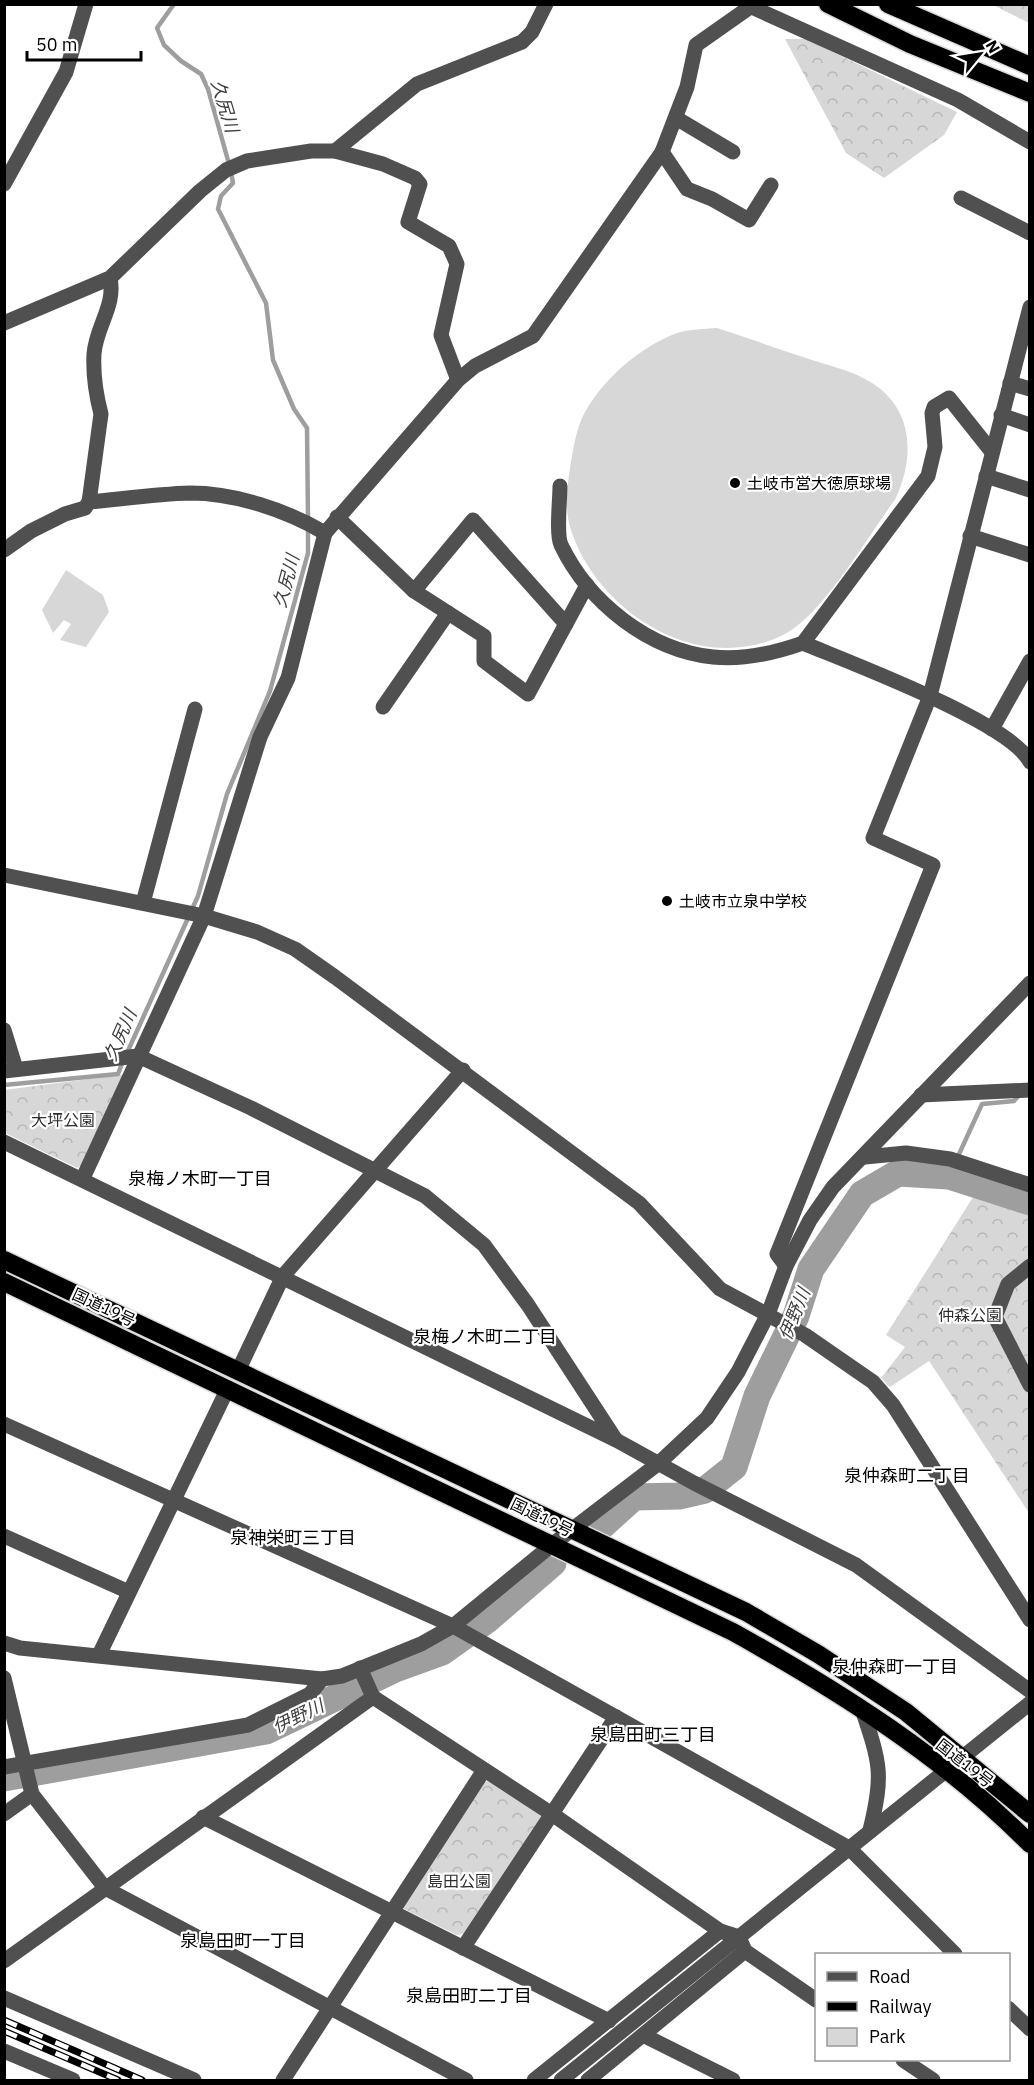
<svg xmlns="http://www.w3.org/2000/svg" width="1034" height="2085" viewBox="0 0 1034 2085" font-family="'IBM Plex Sans','Noto Sans JP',sans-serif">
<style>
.green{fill:#d7d7d7}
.forest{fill:url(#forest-crowns)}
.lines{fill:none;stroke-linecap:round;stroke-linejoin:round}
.stream{stroke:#9e9e9e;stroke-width:4.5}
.river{stroke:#9e9e9e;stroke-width:27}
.highway-casing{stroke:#dbdbdb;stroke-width:21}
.minor{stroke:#505050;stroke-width:15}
.highway{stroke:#000;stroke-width:18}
.rail-casing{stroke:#000;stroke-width:7}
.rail{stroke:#fff;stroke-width:4.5;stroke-dasharray:14;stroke-linecap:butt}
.poi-dot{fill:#000;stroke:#fff;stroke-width:2}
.labels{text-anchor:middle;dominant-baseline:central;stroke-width:4.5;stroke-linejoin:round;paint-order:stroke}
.poi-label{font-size:16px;fill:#000;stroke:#fff;text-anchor:start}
.park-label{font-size:16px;fill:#2e2e2e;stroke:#fff}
.street-label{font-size:16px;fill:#000;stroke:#fff}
.water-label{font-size:18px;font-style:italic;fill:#3f3f3f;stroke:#fff}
.neighbourhood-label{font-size:18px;fill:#000;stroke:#fff}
</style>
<defs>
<pattern id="forest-crowns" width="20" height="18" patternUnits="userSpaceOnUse" patternTransform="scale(1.5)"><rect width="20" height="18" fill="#d7d7d7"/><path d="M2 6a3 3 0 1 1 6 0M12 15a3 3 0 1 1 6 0" fill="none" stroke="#b7b7b7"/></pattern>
</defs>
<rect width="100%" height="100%" fill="#fff"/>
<g class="green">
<path d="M717 328C748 338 778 349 809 359 827 365 849 370 865 379 913 404 916 454 896 498 869 535 823 614 785 634 700 678 596 612 570 527 565 509 567 487 570 468 573 450 576 428 585 412 604 378 640 347 677 333 689 329 704 329 717 328Z"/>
<polygon points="66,570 103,595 109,612 86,647 60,640 71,624 64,620 53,633 42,610"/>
</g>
<g class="forest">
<polygon points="993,5 1029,5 1029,23"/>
<polygon points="785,39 806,39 957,112 944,135 884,178 846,153"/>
<polygon points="127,1074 84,1164 77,1168 5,1133 4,1090"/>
<polygon points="975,1194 1029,1210 1029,1513 929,1361 890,1387 881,1378 905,1347 886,1335"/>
<polygon points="488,1781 540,1814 541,1818 465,1933 457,1935 404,1909 404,1903 484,1782"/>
</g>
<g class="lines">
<g class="stream">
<polyline points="174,4 157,28 164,45 181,61 201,74 208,89 229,164"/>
<polyline points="231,172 233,183 221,196 218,209 266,303 273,360 294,409 307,428 308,520"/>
<polyline points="127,1053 198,896 227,794 270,691 308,553 308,528"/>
<polyline points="4,1085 118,1074 123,1061"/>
<polyline points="949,1176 982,1104 1014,1101 1019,1095"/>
</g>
<g class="river">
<polyline points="603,1525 634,1497 679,1496 705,1490 734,1467 757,1396 796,1316 811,1269 862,1194 898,1173 949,1176 1030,1202"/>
<polyline points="4,1778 266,1731 395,1669 442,1652 487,1620 553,1563"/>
</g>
<defs>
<g id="highway">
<polyline points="828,4 910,44 1030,93"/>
<polyline points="888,4 1030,66"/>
<polyline points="4,1260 746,1612 818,1654 906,1712 1030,1814"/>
<path d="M4 1282 733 1632C839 1691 944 1757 1030 1844"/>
</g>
</defs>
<use href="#highway" class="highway-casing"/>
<g class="minor">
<polyline points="745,4 958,100 1030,142"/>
<polyline points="676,118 733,152"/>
<polyline points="335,151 417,84 522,42 532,32 546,4"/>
<polyline points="662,152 687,189 712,199 749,220 771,185"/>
<polyline points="4,184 66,72 86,4"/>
<polyline points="961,198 1030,233"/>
<path d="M110 278C116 306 96 326 94 354 93 373 96 395 101 414L89 502C122 499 156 494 190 493 235 493 286 510 325 533"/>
<polyline points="4,323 110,278 200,191 226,170 247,161 311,151 335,151 383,164 415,178 420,184 408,222 449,246 457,264 441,335 458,380"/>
<polyline points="1010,383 1030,389"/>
<polyline points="1001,415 1030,425"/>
<polyline points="986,476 1030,490"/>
<path d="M560 486C560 500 556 534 561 545 589 603 649 650 713 657 743 660 775 653 803 643L928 476 935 447 932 413 934 407 949 398 992 452"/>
<polyline points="337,517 414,591 484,636 484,661 528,694 587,585"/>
<polyline points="970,536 1030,555"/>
<polyline points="4,550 31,531 65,514 85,508 89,502"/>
<polyline points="414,591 473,520 566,624"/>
<path d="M803 643C848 662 1010 722 1030 762"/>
<polyline points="383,707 448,613"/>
<polyline points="992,729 1030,661"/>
<polyline points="4,875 204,916 257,932 295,949 335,977 639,1203 720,1289 805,1335 873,1382 893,1405 1030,1620"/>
<polyline points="143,903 195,709"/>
<polyline points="4,1030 16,1069"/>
<polyline points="4,1071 138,1056 251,1108 425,1196 484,1245 528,1305 616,1440"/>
<polyline points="921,1095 1030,1090"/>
<polyline points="4,1142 616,1440 694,1483 856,1565 1030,1691"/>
<polyline points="865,1157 906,1153 950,1159 1030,1185"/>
<polyline points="83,1178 204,916 260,737 288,678 325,533 458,380 475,366 533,336 662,152 687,87 696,45 750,7"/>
<polyline points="786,1266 777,1254 933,865 873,838 930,696 1030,307"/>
<polyline points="1030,1266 1008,1284 995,1317 1030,1385"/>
<polyline points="238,1371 283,1276 463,1070"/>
<polyline points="4,1424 453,1626 616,1717 849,1848 955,1954"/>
<polyline points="4,1536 129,1592"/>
<polyline points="4,1643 20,1648 322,1679 342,1676 421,1644 453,1626 553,1544 659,1463 707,1418 738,1372 768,1314 786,1266 810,1220 833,1187 1030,983"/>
<polyline points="99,1655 228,1388"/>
<polyline points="360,1668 373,1697 552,1814 720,1931 739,1937 745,1951 816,2000"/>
<polyline points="4,1678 32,1794 105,1888 466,2080"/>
<path d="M862 1709C880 1763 884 1774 870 1830"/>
<polyline points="4,1767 248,1725 310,1694 322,1679"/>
<polyline points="4,1814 32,1794"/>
<polyline points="203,1817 609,2021"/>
<polyline points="463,1948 616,1717"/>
<polyline points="4,1961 373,1697"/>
<polyline points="4,1998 194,2080"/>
<polyline points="1008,2008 1030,2029"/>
<polyline points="643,2035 733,2080"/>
<polyline points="4,2051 73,2080"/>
<polyline points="903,2060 933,2080"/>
<polyline points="283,2080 484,1770"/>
<polyline points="534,2080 720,1931"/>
<polyline points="561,2080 1030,1703"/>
<polyline points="588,2080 745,1951"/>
</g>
<use href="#highway" class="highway"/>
<defs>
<g id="rail">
<polyline points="4,2020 142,2080"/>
<polyline points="4,2031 118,2080"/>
</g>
</defs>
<use href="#rail" class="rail-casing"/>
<use href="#rail" class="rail"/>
</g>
<g class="poi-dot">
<circle cx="735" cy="483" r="6"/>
<circle cx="667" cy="901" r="6"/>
</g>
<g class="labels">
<g class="poi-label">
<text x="747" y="483">土岐市営大徳原球場</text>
<text x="679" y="901">土岐市立泉中学校</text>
</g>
<g class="park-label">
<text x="63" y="1120">大坪公園</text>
<text x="970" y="1315">仲森公園</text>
<text x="459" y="1881">島田公園</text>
</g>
<g class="street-label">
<text transform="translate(104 1307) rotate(25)">国道19号</text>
<text transform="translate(542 1517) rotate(26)">国道19号</text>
<text transform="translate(965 1763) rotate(38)">国道19号</text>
</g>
<g class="water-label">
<text transform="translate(225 106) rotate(73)">久尻川</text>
<text transform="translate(286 581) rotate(-75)">久尻川</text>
<text transform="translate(120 1035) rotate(-66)">久尻川</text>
<text transform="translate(794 1314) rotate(-68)">伊野川</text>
<text transform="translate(298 1716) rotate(-26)">伊野川</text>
</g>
<g class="neighbourhood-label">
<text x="200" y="1178">泉梅ノ木町一丁目</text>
<text x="485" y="1336">泉梅ノ木町二丁目</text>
<text x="907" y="1475">泉仲森町二丁目</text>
<text x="293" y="1537">泉神栄町三丁目</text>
<text x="895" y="1666">泉仲森町一丁目</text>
<text x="653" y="1734">泉島田町三丁目</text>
<text x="243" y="1940">泉島田町一丁目</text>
<text x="469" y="1995">泉島田町二丁目</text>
</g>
</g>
<rect width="1034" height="2085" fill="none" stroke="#000000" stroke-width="12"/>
<rect x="815" y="1953" width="195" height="108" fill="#ffffff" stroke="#999999" stroke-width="1.5"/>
<rect x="827" y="1972" width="30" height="9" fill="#505050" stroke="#999999" stroke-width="1.5"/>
<text x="869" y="1983" font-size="18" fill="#000000">Road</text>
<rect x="827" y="2002" width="30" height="9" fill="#000000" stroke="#999999" stroke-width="1.5"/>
<text x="869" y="2013" font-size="18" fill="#000000">Railway</text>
<rect x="827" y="2028" width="30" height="18" fill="#d7d7d7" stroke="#999999" stroke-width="1.5"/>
<text x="869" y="2043" font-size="18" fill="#000000">Park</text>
<g transform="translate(980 54) rotate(60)" stroke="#ffffff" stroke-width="4.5" paint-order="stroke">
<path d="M0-4.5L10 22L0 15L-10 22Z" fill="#000000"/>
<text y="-9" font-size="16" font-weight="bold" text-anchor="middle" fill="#000000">N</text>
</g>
<path d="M27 51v9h114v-9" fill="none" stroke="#000000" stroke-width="3"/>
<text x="36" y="51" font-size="18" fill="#000000" stroke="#ffffff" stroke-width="4.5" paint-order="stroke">50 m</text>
</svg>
